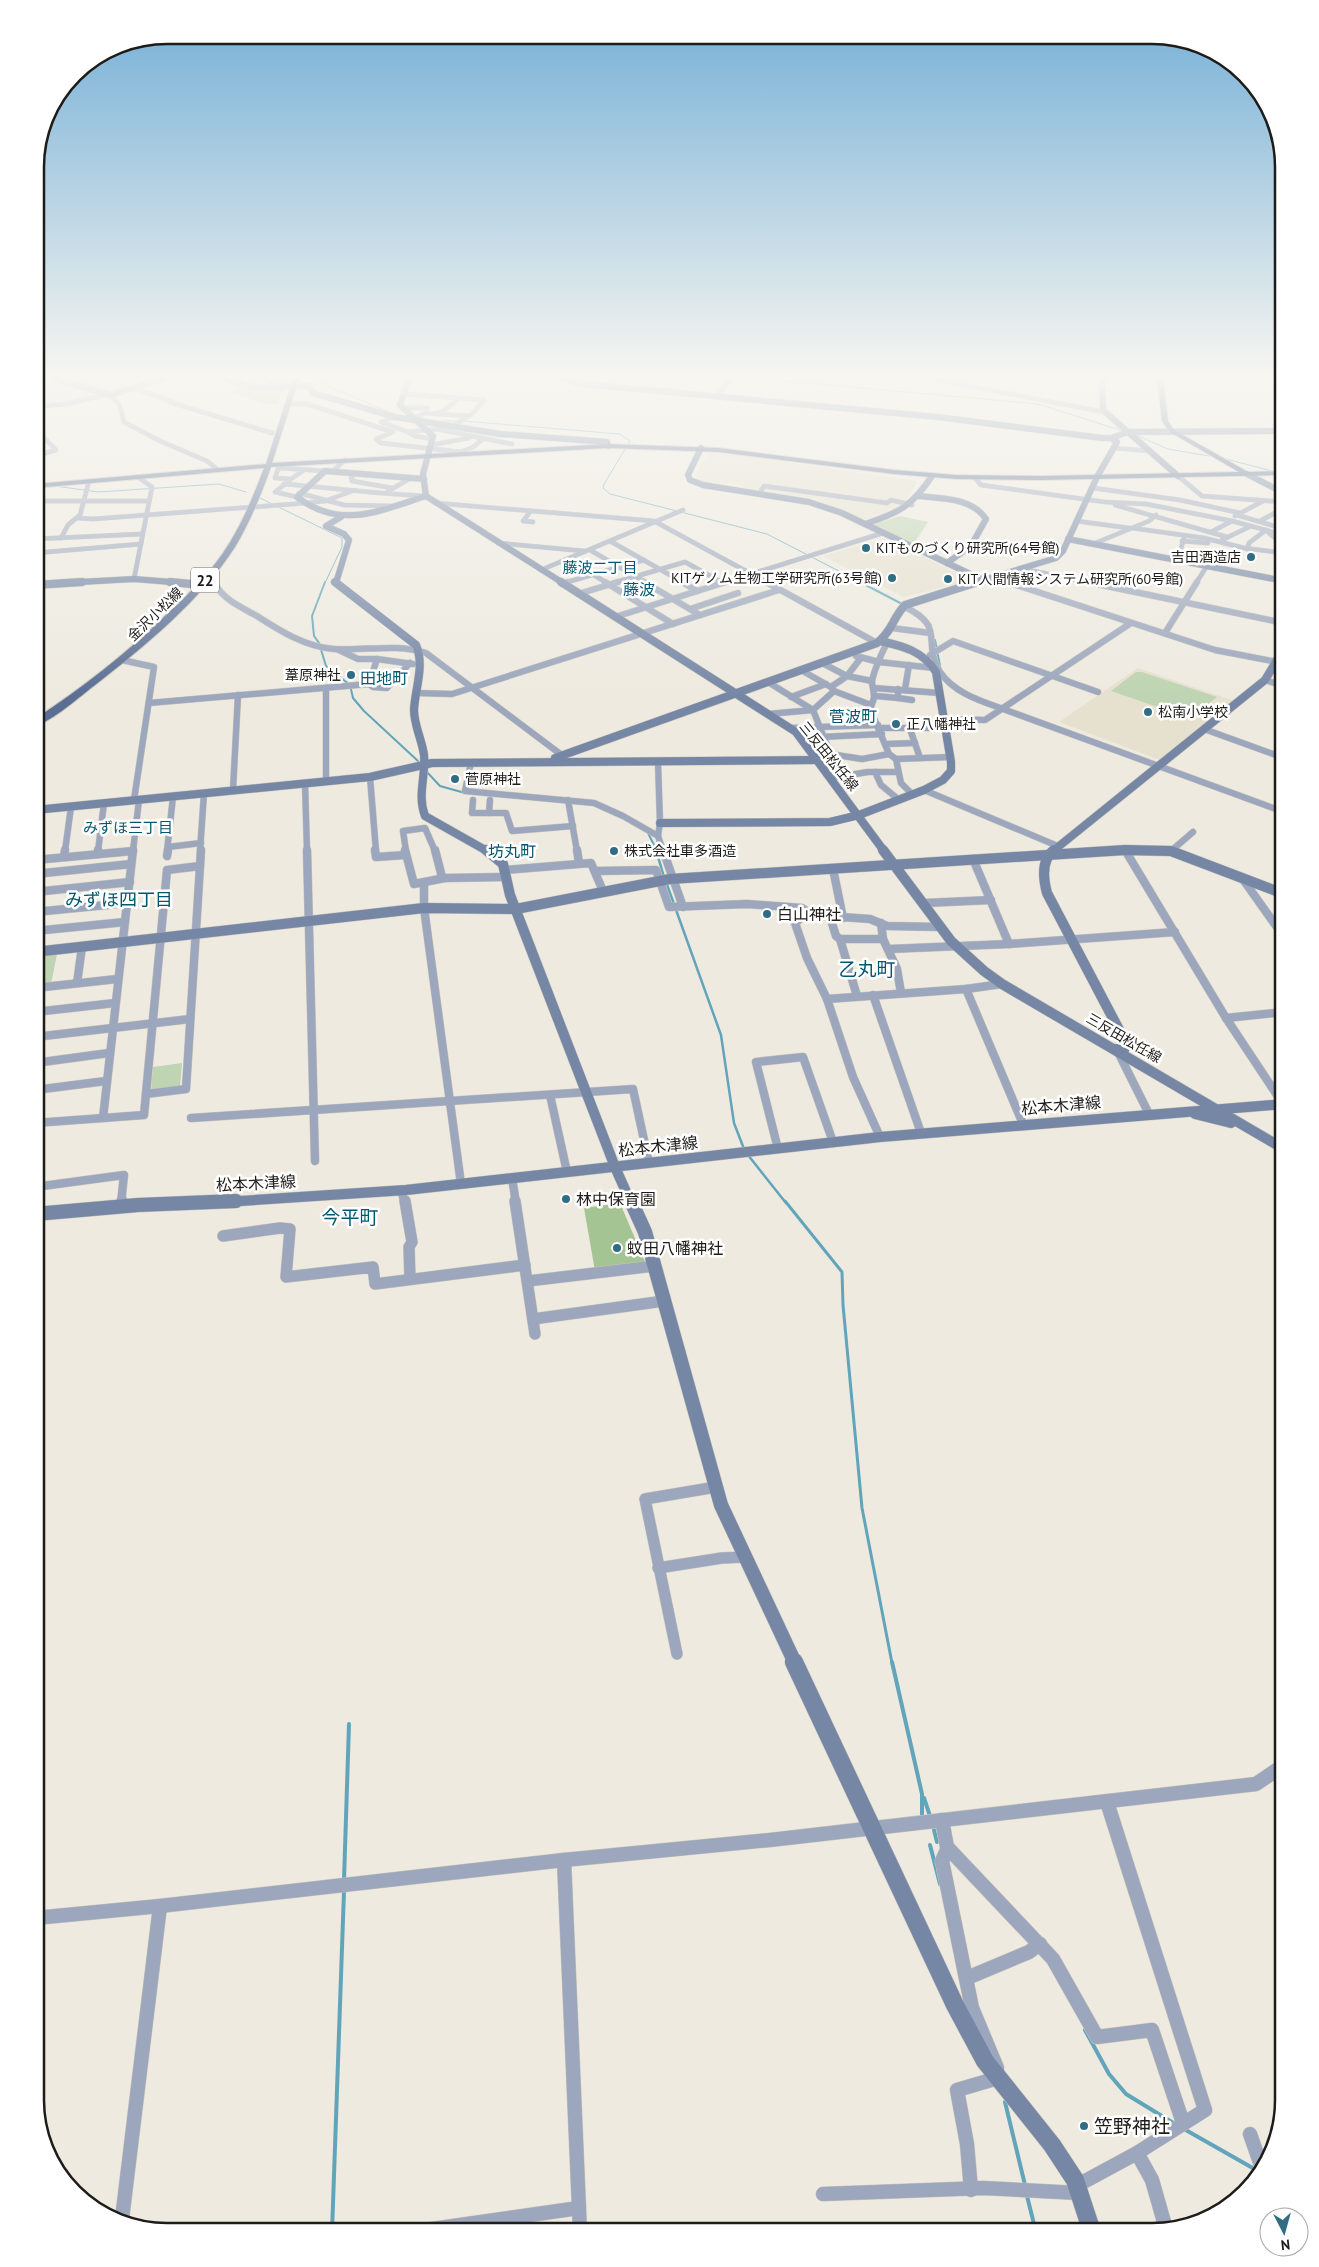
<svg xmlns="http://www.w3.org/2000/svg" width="1319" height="2267" viewBox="0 0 1319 2267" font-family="'PT Sans','Noto Sans JP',sans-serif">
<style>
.built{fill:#e6e0cf}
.industrial{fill:#eadaec}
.green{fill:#bed4b2}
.forest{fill:#a5c493}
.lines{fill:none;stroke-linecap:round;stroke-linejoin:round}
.stream-far4{stroke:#62a5bb;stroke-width:1}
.stream-far3{stroke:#62a5bb;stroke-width:2}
.stream-far2{stroke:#62a5bb;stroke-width:2.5}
.stream-far1{stroke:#62a5bb;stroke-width:3}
.stream{stroke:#62a5bb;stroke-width:4}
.street-far4-casing{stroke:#c9c5bc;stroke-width:5}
.street-far3-casing{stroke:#c9c5bc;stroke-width:7}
.street-far2-casing{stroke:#c9c5bc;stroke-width:9}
.street-far1-casing{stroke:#c9c5bc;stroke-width:12}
.street-casing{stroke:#c9c5bc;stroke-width:15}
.secondary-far4-casing{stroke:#c9c5bc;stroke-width:7}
.secondary-far3-casing{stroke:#c9c5bc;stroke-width:9}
.secondary-far2-casing{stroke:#c9c5bc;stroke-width:11}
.secondary-far1-casing{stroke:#c9c5bc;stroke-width:15}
.secondary-casing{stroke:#c9c5bc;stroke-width:19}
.primary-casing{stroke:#c9c5bc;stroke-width:2}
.street-far4{stroke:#9ca7bd;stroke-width:4.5}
.street-far3{stroke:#9ca7bd;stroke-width:6}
.street-far2{stroke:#9ca7bd;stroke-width:8}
.street-far1{stroke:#9ca7bd;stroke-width:11}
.street{stroke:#9ca7bd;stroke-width:14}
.secondary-far4{stroke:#7687a6;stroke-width:6}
.secondary-far3{stroke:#7687a6;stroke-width:8}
.secondary-far2{stroke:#7687a6;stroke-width:10}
.secondary-far1{stroke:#7687a6;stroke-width:14}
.secondary{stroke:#7687a6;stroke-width:18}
.primary{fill:#5b6f95;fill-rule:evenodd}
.poi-dot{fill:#306d84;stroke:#fff;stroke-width:2}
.labels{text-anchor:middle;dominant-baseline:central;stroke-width:5;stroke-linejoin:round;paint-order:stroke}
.far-poi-label{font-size:14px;fill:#1e1c19;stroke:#fff;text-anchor:start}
.far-street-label{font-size:14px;fill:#1e1c19;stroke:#fff}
.far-neighbourhood-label{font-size:15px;fill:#035770;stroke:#fff}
.shield{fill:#fff;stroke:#62605e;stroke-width:1}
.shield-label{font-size:15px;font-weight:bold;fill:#1e1c19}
.far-quarter-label{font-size:16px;fill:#035770;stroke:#fff}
.poi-label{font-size:16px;fill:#1e1c19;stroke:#fff;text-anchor:start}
.street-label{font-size:16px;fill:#1e1c19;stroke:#fff}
.neighbourhood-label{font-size:18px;fill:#035770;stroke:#fff}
.quarter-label{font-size:19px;fill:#035770;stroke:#fff}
.near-poi-label{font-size:19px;fill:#1e1c19;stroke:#fff;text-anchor:start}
.rim{fill:none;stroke:#1e1c19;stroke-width:2.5}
</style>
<rect width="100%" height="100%" fill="#eeeae0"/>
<g class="built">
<polygon points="709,453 744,456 917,481 903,506 863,520 812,498 746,489 738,484 703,482 694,475"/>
<polygon points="885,538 971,580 904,597 823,556"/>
<polygon points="1138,668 1234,701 1160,760 1059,722"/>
</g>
<g class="industrial">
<polygon points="35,379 52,379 104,395 65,403 35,406"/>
<polygon points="62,379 143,379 149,382 111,393"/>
</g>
<g class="green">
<polygon points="247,386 283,390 278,404 266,404 229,392"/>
<polygon points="900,516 928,522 914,543 872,525"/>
<polygon points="1136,672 1142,672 1217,697 1190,718 1111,691"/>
<polygon points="57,954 51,984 35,986 35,956"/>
<polygon points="182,1063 180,1087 151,1091 153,1067"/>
</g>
<polygon class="forest" points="620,1203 645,1262 595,1271 584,1208"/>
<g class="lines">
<g class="stream-far4">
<polyline points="312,379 391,413"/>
<polyline points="762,379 1038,404 1120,430"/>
<polyline points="444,421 457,421"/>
<polyline points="463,421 620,434 630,441 604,484 603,488 610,494 767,534 862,583"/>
<polyline points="1136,435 1168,449 1209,456"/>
<polyline points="1222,458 1276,472"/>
<polyline points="35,482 41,483"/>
<polyline points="55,486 98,492 219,484 246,492"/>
<polyline points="260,498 342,538 342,547 325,583"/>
</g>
<g class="stream-far3">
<polyline points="325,582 312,616 314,636 319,643 326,666 350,685 353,698 364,711 418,761"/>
<polyline points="860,582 904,605"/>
<polyline points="920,613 931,625"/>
<polyline points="935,640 940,666"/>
<polyline points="426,771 440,786 465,793"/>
<polyline points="648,833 657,851"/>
</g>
<g class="stream-far2">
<polyline points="656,850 664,877"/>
<polyline points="666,882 721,1035 734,1123 744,1149"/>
<polyline points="748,1155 786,1203"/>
</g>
<polyline class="stream-far1" points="785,1201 842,1272 843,1305 862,1508 892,1663"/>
<g class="stream">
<polyline points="892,1662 922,1794 922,1815"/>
<polyline points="924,1798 930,1816"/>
<polyline points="934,1830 937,1842"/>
<polyline points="930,1845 940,1884"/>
<polyline points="344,1880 349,1724"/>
<polyline points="1085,2030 1109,2074 1126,2094 1175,2124"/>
<polyline points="1005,2102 1025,2185"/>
<polyline points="1184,2129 1258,2171"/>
<polyline points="1027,2196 1036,2232"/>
<polyline points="332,2232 344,1891"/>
</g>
<defs>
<g id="street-far4">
<polyline points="264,379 270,380 273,387"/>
<polyline points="933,379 1104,412"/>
<polyline points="234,381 242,379"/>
<polyline points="133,388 172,401 169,402 272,433"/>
<polyline points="404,394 484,400"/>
<polyline points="110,395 119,404 124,422 160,441 207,461 218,470"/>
<polyline points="717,396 731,379"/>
<polyline points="288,404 307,404 393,432 376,439 381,443 461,452"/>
<polyline points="35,407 66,404 108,394"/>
<polyline points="404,408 428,408"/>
<polyline points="437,413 445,410 459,398"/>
<polyline points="395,417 381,422 408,432"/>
<polyline points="415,418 425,413 468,416"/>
<polyline points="452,426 472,414 484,400"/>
<polyline points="35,428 56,450 35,456"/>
<polyline points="432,439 415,436 408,432 437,429 512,444"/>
<polyline points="431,445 469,438"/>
<polyline points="1114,448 1149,451"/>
<polyline points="458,453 473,447 483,439"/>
<polyline points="304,470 291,479 275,478 278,469 281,468 325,471"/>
<polyline points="333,471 345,460"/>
<polyline points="356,473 351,478 352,481 392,488"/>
<polyline points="1178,476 1202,496 1284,502"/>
<polyline points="975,478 981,485 1105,502 1146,504 1232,521 1284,535"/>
<polyline points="289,481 275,492 297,497"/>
<path d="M284 484C332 488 378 494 426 496"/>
<polyline points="1093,488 1180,500 1240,513"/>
<polyline points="388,491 411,478"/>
<polyline points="299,493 344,505 392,506"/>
<polyline points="759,494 764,486 887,503 891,500 912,505"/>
<polyline points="35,501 149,501"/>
<polyline points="435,503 654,521 768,583"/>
<polyline points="1115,505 1227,537"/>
<polyline points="530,512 523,521 533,522"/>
<polyline points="1237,515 1284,529"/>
<polyline points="1235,516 1263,501"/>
<polyline points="77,518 93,519 306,503 325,501 355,490"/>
<polyline points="1076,521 1129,528"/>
<polyline points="1260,521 1275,513 1283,502"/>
<polyline points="1132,528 1204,538 1244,548 1284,553"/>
<polyline points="1211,532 1232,521"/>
<polyline points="1268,532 1284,546"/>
<polyline points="61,538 68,525 80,515 89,481"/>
<polyline points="35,539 142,534"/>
<polyline points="1222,540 1251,526"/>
<polyline points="610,541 684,583"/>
<polyline points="1182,541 1208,543"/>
<polyline points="498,543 584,551"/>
<polyline points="1093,544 1149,521 1156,515"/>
<polyline points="1247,549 1249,543 1266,530"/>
<polyline points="590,550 647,583"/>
<polyline points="1180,552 1219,554 1237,558"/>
<polyline points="35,553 141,544"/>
<polyline points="568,559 607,583"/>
<polyline points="1173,559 1180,552 1184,538"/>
<polyline points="1023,569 1093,583"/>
<polyline points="541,570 683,510"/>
<polyline points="994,578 1011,583"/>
<polyline points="134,579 152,487 138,477"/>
<polyline points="1278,580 1284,568"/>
<polyline points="564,583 644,560"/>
<polyline points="613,583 685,562 723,583"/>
<polyline points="722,583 883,533"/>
<polyline points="1196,583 1207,566"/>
</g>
<g id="street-far3">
<polyline points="605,582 673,624"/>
<polyline points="644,582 700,615"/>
<polyline points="682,582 697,591"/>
<polyline points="766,582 877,643"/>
<polyline points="1007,582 1215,650 1277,662"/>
<polyline points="1087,582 1284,623"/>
<polyline points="562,584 568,582"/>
<path d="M202 585 217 587C226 601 243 608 257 616 280 631 306 647 334 649 366 651 395 643 426 653L563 756"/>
<polyline points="578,594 618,582"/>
<path d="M903 606C948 627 921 642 940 672 954 693 981 701 1003 709L1284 812"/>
<polyline points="690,609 738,593"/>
<polyline points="615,617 726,582"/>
<polyline points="892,628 930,633"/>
<polyline points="1165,633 1197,582"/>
<path d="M888 642C883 649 872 675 872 683 874 696 876 695 870 709L889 754 896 759 901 783 912 794"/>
<polyline points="930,655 953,641 1098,692"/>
<polyline points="856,656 879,662 934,668"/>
<polyline points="377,659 413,664"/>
<polyline points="122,660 154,667 134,800"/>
<polyline points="822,663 847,676 872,681"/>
<polyline points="801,670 829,686"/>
<polyline points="1265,680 1284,686"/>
<polyline points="768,682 813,710 768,714"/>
<polyline points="369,684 373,687 387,688 410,663"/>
<polyline points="326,688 326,781"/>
<polyline points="874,688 940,693"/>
<polyline points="898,689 898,698 912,700"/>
<polyline points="905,689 909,665"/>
<polyline points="834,691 871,705"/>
<polyline points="416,693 452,694 779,590"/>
<polyline points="876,696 898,698"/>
<polyline points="791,697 826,684"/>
<polyline points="149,703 369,684 377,659 358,659 339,650"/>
<polyline points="944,719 985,720 1131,623"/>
<polyline points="790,728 878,725"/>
<polyline points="880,728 946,728"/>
<polyline points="910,729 920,758"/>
<polyline points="1204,729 1284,758"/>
<polyline points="801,738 882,734"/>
<polyline points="886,744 915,743"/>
<polyline points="811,751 862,759 889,754"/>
<polyline points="831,755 813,710 834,691 831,687 847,676 860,659"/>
<polyline points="896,759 951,757"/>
<polyline points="658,762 660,823 658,836 663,851"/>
<polyline points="471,763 465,791 594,803 623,816 658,836"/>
<polyline points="875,772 881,785 898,799"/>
<polyline points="370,777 376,851"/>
<polyline points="830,778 868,772 896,772"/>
<polyline points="305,783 307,851"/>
<polyline points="233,790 238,695"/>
<polyline points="924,790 1060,847"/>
<polyline points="473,800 472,813 506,813 512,831 573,826"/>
<polyline points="568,800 577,851"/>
<polyline points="489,813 490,800"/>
<polyline points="35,844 41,809"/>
<polyline points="168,847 201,843"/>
<polyline points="65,851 71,807"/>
<polyline points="98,851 104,803"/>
<polyline points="131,851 133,851"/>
<polyline points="133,851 139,800"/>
<polyline points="167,851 173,797"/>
<polyline points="200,851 204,793"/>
<polyline points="406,851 403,831 425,828 435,851"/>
<polyline points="1171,851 1193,832"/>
</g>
<g id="street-far2">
<polyline points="307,850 315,1161"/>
<polyline points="375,850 376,857 406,855"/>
<polyline points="405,850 414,884 445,878"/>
<polyline points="435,850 442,877 445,878"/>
<polyline points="577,850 579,863"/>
<polyline points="663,850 683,907"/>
<polyline points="1125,850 1226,1018 1283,1104"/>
<polyline points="98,854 98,850"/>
<polyline points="167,856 168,850"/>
<polyline points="64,857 65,850"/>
<polyline points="973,859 1009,944"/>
<polyline points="35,860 133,851"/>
<polyline points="833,869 843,918"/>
<polyline points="505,870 591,863 603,891"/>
<polyline points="595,871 656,870 669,907 747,904 802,908 813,915 870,919 887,926 941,927"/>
<polyline points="35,874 131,864"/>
<polyline points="445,878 505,877"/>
<polyline points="1242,878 1284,937"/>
<polyline points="424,883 424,908 461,1184"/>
<polyline points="35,892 130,882"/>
<polyline points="925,903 991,900"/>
<polyline points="35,912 127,903"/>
<polyline points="808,912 795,923 807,958 827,999"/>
<polyline points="830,917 836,936 840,939 857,996"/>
<polyline points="881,923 883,939 897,969 901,993"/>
<polyline points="35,931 125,922"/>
<polyline points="840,939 883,939"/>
<polyline points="889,949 1009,944 1175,932"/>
<polyline points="77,983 82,947"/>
<polyline points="35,988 117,979"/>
<polyline points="966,989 1023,1124"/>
<polyline points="873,995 921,1133"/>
<polyline points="35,1012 115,1003"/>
<polyline points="1226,1018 1284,1012"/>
<polyline points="35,1037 190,1019"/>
<polyline points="1117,1050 1149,1114"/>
<polyline points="35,1063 109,1053"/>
<polyline points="35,1090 106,1081"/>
<polyline points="146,1094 186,1089 201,850"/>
<polyline points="550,1095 567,1172"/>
<polyline points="103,1118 133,850"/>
<polyline points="191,1118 633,1089 649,1163"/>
<polyline points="35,1123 144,1115 167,870 200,866"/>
<polyline points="880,1137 853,1077 827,999 966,989 1002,984"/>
<polyline points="778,1149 756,1062 803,1057 833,1142"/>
<polyline points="512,1178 516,1203"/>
<polyline points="35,1187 124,1175 121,1203"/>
<polyline points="401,1190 405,1203"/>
</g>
<g id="street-far1">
<polyline points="405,1201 412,1242 409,1247 410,1279"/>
<polyline points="515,1201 535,1334"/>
<polyline points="121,1207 122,1201"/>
<polyline points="223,1236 280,1228 290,1229 286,1277 373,1267 375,1284 525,1265"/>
<polyline points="528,1281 654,1266"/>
<polyline points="533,1319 664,1301"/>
<polyline points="658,1568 722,1558 745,1557"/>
<polyline points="677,1654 645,1499 716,1487"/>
</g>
<g id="street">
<polyline points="942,1820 947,1847 1053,1959 1097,2037 1152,2030 1183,2123"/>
<polyline points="948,1848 942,1861 972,2008 997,2068"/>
<polyline points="564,1860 580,2232"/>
<polyline points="35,1918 160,1906 564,1860 770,1840 1256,1784 1284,1765"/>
<polyline points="967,1978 1029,1952 1040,1944"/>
<polyline points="1250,2134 1263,2171"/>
<polyline points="1137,2153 1152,2180 1166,2229"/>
<polyline points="1076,2186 1137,2153 1205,2110 1107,1802"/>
<polyline points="971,2190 967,2144 957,2090 998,2078"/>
<polyline points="823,2194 983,2188 1079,2193"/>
<polyline points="122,2219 160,1906"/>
<polyline points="411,2232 579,2208"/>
</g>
<g id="secondary-far4">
<polyline points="55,379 110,395 163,379"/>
<polyline points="226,379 253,387 308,386 313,393 395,417 500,434 607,442 608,446"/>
<polyline points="409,379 400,405 433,436 423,474 426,496 563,583"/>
<polyline points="562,379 583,384 938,417 1102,438 1111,438 1128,432 1284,431"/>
<polyline points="1102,379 1103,410 1178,476"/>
<path d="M701 448 688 475 690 480 703 485 809 502 842 513 865 524C899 513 912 506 932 476"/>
<polyline points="1247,474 1284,493"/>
<path d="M424 479 325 471 297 497C340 530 379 511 426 496"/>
<path d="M919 496C942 499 971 497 986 519L971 546 947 563"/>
<polyline points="865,524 985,581"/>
<polyline points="1068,539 1284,581"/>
<polyline points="61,583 134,579 184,583"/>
<polyline points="336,583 349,540 344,534 326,526 341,517"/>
<polyline points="974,583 1056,558 1063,551 1097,477 1117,442 1111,438"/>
</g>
<g id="secondary-far3">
<polyline points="170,582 202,585"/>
<path d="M335 582 416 645C425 666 415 688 414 710 414 725 422 740 424 755 426 776 417 795 425 816L487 851"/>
<polyline points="561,582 796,732 884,851"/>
<polyline points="35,585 82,582"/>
<path d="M555 758 877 643C893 630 892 619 905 605L978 582"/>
<polyline points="35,810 370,777 432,763 818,760"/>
<path d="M660 823 830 822 859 815 924 790 943 780 951 771V762L936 672C923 651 903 646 880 641"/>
<polyline points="1053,851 1265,680 1284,648"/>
<polyline points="1106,851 1172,851"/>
</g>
<g id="secondary-far2">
<polyline points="486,850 503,864 510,895 615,1167 631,1203"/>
<polyline points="883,850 951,941 984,971 1002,984 1284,1149"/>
<path d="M1054 850C1041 860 1043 878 1047 893L1126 1043 1125 1048 1117 1049"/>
<polyline points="35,952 424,908 516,909 670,879 1125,850 1171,851 1284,894"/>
<polyline points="1195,1114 1231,1123"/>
<polyline points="210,1203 406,1190 880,1137 1284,1104"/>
</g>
<g id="secondary-far1">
<polyline points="631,1201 645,1232 721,1505 795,1663"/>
<polyline points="35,1214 138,1205 236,1201"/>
</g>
<polyline id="secondary" points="794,1662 955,2005 985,2061 1052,2145 1075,2180 1092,2232"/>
<path id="primary" d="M293 379H299L272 463 608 444 719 448 894 470 956 475 1040 476 1239 472 1170 432 1162 421 1157 379H1163L1168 421 1174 430 1248 472 1284 471V475L1040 480 956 479 894 474 719 452 608 448 271 467C261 495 250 522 235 547 201 600 144 647 95 685 79 697 54 720 35 726V719C82 688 126 654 166 615 187 596 207 576 223 553 241 527 253 497 264 468L35 488V484L266 464Z"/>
</defs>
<use href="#street-far4" class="street-far4-casing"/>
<use href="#street-far3" class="street-far3-casing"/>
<use href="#street-far2" class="street-far2-casing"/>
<use href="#street-far1" class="street-far1-casing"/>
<use href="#street" class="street-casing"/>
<use href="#secondary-far4" class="secondary-far4-casing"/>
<use href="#secondary-far3" class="secondary-far3-casing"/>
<use href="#secondary-far2" class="secondary-far2-casing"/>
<use href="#secondary-far1" class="secondary-far1-casing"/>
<use href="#secondary" class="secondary-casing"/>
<use href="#primary" class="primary-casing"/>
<use href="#street-far4" class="street-far4"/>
<use href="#street-far3" class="street-far3"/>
<use href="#street-far2" class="street-far2"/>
<use href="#street-far1" class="street-far1"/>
<use href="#street" class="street"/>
<use href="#secondary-far4" class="secondary-far4"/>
<use href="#secondary-far3" class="secondary-far3"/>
<use href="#secondary-far2" class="secondary-far2"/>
<use href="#secondary-far1" class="secondary-far1"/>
<use href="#secondary" class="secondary"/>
<use href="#primary" class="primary"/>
</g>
<linearGradient id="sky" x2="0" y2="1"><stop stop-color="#72aed6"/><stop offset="0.54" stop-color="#f7f6f1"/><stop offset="1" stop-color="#f7f6f1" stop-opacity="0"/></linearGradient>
<rect width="1319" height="696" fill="url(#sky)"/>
<g class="poi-dot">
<circle cx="866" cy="548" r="5"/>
<circle cx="1251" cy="557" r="5"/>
<circle cx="892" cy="578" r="5"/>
<circle cx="948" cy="579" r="5"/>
<circle cx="351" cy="675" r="5"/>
<circle cx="1148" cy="712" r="5"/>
<circle cx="896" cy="724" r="5"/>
<circle cx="455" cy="779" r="5"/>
<circle cx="614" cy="851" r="5"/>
<circle cx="767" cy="914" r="5"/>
<circle cx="566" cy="1199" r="5"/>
<circle cx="617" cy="1248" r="5"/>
<circle cx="1084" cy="2126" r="5"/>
</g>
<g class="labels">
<g class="far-poi-label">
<text x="876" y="548">KITものづくり研究所(64号館)</text>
<text x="1241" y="557" text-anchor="end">吉田酒造店</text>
<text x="882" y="578" text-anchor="end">KITゲノム生物工学研究所(63号館)</text>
<text x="958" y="579">KIT人間情報システム研究所(60号館)</text>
<text x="341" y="675" text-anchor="end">葦原神社</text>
<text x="1158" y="712">松南小学校</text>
<text x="906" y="724">正八幡神社</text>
<text x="465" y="779">菅原神社</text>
<text x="624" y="851">株式会社車多酒造</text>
</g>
<g class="far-street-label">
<text transform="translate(155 614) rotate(-44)">金沢小松線</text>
<text transform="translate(829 756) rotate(51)">三反田松任線</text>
<text transform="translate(1124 1038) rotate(30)">三反田松任線</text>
</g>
<g class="far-neighbourhood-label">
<text x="600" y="567">藤波二丁目</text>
<text x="128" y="827">みずほ三丁目</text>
</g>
<rect class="shield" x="191" y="567.5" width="28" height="25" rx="4"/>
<g class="shield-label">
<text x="205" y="580">22</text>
</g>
<g class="far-quarter-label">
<text x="639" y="589">藤波</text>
<text x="384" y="678">田地町</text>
<text x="853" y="716">菅波町</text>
<text x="512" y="851">坊丸町</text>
</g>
<g class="poi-label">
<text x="777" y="914">白山神社</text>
<text x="576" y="1199">林中保育園</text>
<text x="627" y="1248">蚊田八幡神社</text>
</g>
<g class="street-label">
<text transform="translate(1061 1105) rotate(-5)">松本木津線</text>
<text transform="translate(658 1146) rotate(-6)">松本木津線</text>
<text transform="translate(256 1183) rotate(-3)">松本木津線</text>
</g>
<g class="neighbourhood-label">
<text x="119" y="899">みずほ四丁目</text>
</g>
<g class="quarter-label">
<text x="867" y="969">乙丸町</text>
<text x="350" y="1217">今平町</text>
</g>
<g class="near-poi-label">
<text x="1094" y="2126">笠野神社</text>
</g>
</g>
<path d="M0 0H1319V2267H0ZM167 44H1152A123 123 0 0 1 1275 167V2100A123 123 0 0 1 1152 2223H167A123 123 0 0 1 44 2100V167A123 123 0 0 1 167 44Z" fill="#fff" fill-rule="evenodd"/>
<path class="rim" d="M167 44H1152A123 123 0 0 1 1275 167V2100A123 123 0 0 1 1152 2223H167A123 123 0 0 1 44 2100V167A123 123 0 0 1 167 44Z"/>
<g transform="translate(1284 2232) rotate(174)"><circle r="24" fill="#ffffff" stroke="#a5a4a3"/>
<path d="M0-4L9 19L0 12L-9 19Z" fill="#306d84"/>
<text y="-8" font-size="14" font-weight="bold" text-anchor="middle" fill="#1e1c19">N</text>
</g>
</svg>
